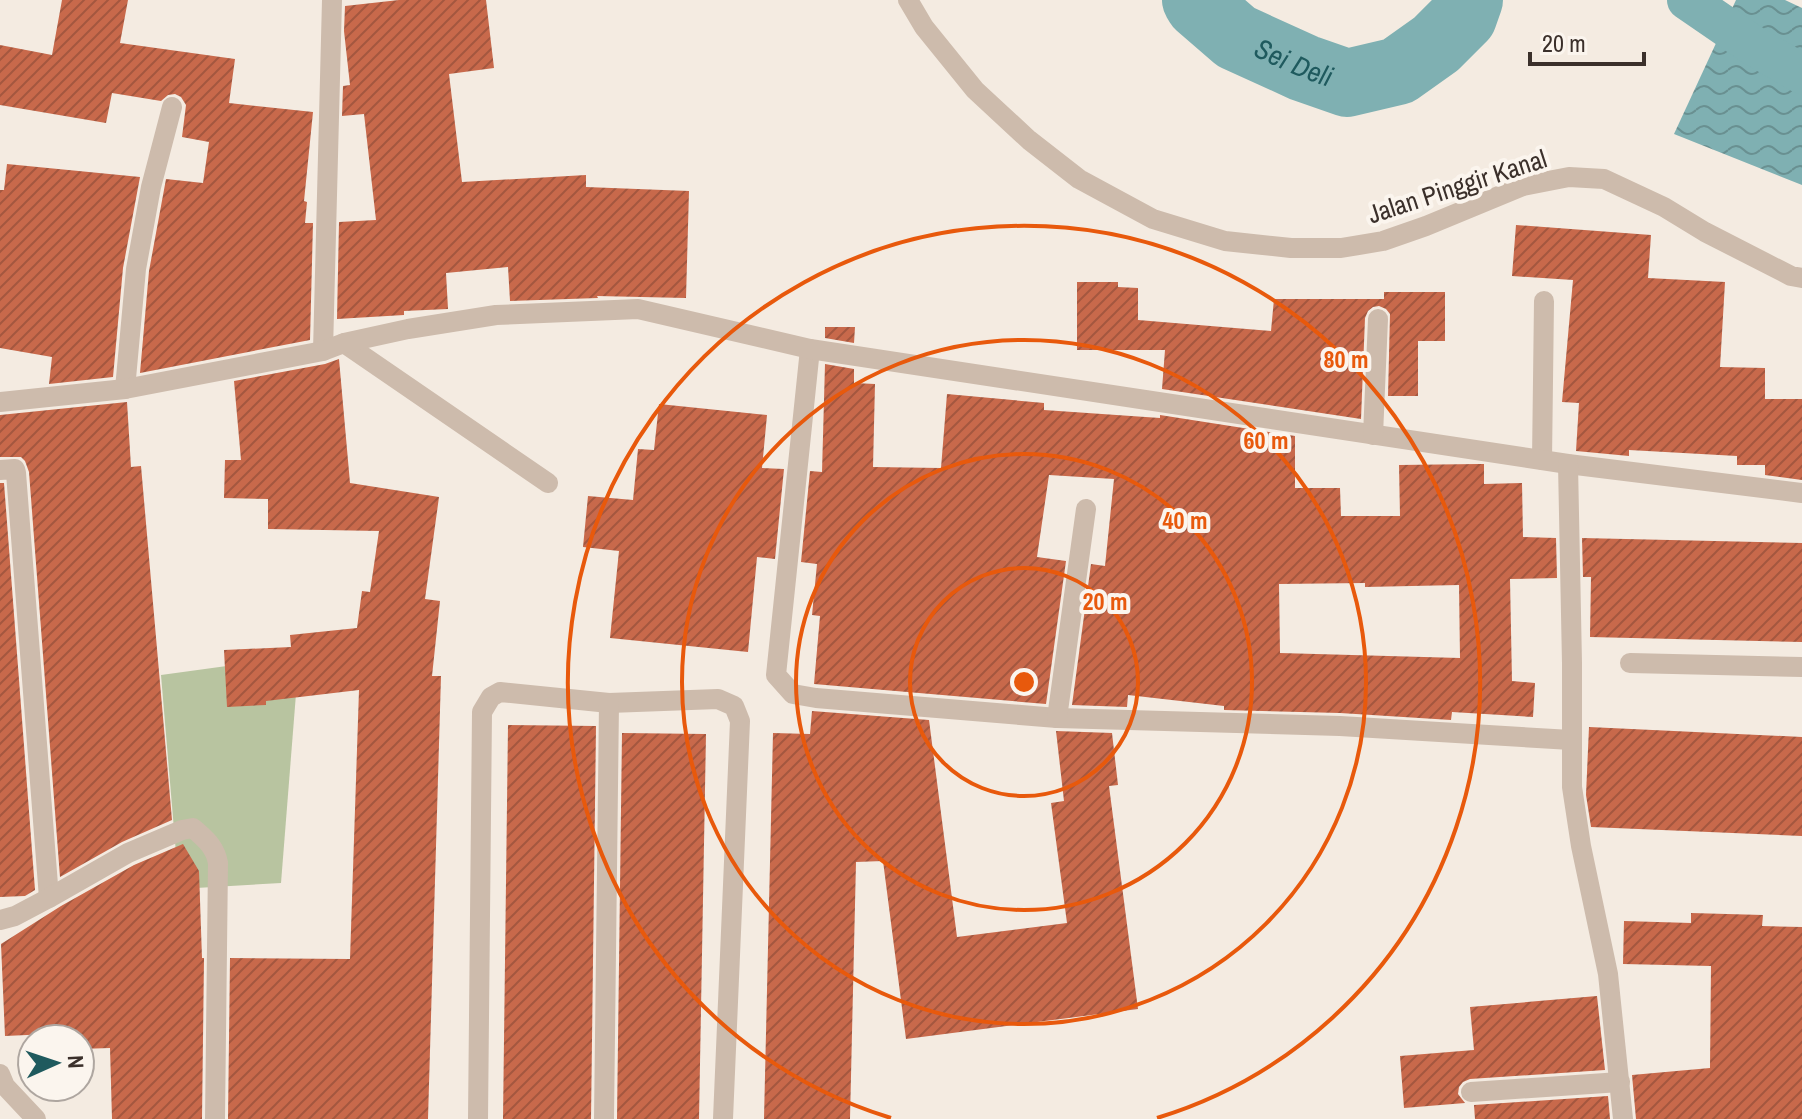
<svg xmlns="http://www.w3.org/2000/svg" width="1802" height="1119" viewBox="0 0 1802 1119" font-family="'Archivo Narrow',sans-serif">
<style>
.green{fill:#b8c4a0}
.water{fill:url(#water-waves)}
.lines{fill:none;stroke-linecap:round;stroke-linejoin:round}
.canal{stroke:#7fb0b2;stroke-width:40}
.river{stroke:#7fb0b2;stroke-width:68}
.building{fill:url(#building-hatch);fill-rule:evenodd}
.lane{stroke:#cdbbac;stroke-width:20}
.street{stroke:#cdbbac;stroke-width:20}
.ring{fill:none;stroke:#e8590c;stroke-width:4}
.labels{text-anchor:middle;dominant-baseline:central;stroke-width:8;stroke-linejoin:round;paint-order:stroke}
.street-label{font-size:26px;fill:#3b302b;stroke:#fbf5ee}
.water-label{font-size:28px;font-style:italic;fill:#1f5a5e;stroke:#fbf5ee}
.centre{fill:#e8590c;stroke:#fbf5ee;stroke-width:4}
.ring-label{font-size:24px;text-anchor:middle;font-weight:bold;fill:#e8590c;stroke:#fbf5ee;stroke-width:8;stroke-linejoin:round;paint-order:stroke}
</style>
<defs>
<pattern id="water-waves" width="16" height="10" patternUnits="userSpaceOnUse" patternTransform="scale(2)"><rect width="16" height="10" fill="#7fb0b2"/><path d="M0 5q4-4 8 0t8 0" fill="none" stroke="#699091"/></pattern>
<pattern id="building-hatch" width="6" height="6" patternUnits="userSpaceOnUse" patternTransform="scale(2)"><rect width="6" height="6" fill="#c8694b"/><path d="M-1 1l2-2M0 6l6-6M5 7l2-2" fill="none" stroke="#a4573f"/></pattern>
</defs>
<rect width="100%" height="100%" fill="#f4ebe1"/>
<polygon class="green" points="299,656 281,883 179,889 161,675"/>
<polygon class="water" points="1736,0 1785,0 1802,8 1802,185 1674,134"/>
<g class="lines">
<polyline class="canal" points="1687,0 1754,46 1802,74"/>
<path class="river" id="s1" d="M1196 0 1199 5 1236 37 1304 68 1347 83 1398 71 1436 44 1463 17 1469 0"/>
</g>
<g class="building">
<polygon points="62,0 128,0 120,43 235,59 229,103 313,112 304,201 307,202 305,223 313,223 310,340 140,373 149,271 166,179 203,183 209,142 182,137 186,105 181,97 175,94 168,95 161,101 112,93 106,123 0,105 0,45 52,55"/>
<polygon points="399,0 486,0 494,68 449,74 462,182 586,175 586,187 689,191 686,298 597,296 598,298 510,301 508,267 446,273 448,309 404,311 404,315 337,319 339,222 376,220 364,114 342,116 343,86 350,85 344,31 345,6"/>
<polygon points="7,164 140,177 123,268 113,377 49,384 52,357 0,348 0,190 4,190"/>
<polygon points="1516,225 1651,235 1648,278 1725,282 1720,367 1765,368 1765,399 1802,399 1802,480 1765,475 1765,465 1737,465 1737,456 1629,450 1629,456 1576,451 1579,403 1562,402 1573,280 1512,276"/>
<polygon points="1077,282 1118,282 1118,287 1138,288 1138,320 1271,331 1274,299 1384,299 1384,292 1445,292 1445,341 1418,341 1418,396 1388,396 1390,314 1386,309 1379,306 1373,307 1368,311 1365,318 1361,419 1162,389 1165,350 1077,350"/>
<polygon points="825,327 855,327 854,343 825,338"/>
<polygon points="339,359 350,483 439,497 425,599 440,601 432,676 441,676 428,1119 228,1119 230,958 350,959 359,690 266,701 266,705 227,707 224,650 291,647 290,635 357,628 362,591 370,592 379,531 268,529 268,499 224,498 225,460 241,460 234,381 325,364"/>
<path d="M825 364 854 369V383L875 384 873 467 941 468 947 394 1044 403V410L1160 418V415L1295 436V488H1340L1341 516H1400L1399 465 1478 464H1484V484L1522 483 1523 537 1556 538 1557 578 1510 579 1512 681 1535 683 1533 717 1452 712 1451 720 1340 713 1224 710V706L1128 695 1127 707 1072 705 1091 564 1105 566 1114 479 1049 475 1037 557 1066 561 1046 704 814 684 820 616 812 615 817 564 801 562 810 471 822 472ZM1365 583V587L1459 585 1460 658 1280 653 1279 584Z"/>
<polygon points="127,402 131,467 141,466 172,820 122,842 60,877 29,472 25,461 21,457 0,457 0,415"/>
<polygon points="659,404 767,415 762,468 784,469 775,559 757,557 748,652 610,638 619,551 583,547 588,496 633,500 638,449 654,450"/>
<polygon points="0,483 4,483 35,890 25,896 0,897"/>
<polygon points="1582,538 1802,543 1802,642 1590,637 1591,577 1583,577"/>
<polygon points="812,711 929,720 957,937 1067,923 1051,803 1064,801 1056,731 1112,733 1118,785 1109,786 1138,1009 906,1039 883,861 856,862 850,1119 764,1119 773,733 810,734"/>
<polygon points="508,725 596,726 591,1119 503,1119"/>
<polygon points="1589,727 1802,737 1802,836 1591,827 1586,795"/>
<polygon points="622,733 706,734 699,1119 617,1119"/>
<polygon points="183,844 199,871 202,958 204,958 202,1119 112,1119 110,1048 80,1049 80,1039 49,1039 49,1034 5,1036 1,944 61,906 134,865"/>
<polygon points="1691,913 1763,915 1762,926 1802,927 1802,1119 1636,1119 1632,1075 1710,1068 1711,966 1623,964 1624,921 1691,923"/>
<polygon points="1597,996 1605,1070 1470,1079 1463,1082 1459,1087 1458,1094 1465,1103 1404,1108 1400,1056 1474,1050 1470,1007"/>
<polygon points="1608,1096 1610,1119 1475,1119 1474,1105"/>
</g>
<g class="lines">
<g class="lane">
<polyline points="344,343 548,483"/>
<polyline points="1542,460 1544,301"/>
<polyline points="0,470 15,469 16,473 49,898"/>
<path d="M0 920 15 916 49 898 128 853 182 830 193 828C205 839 215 846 218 863L215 1119"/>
<polyline points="0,1074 5,1086 36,1119"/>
<polyline points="1471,1092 1620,1082"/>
<polyline points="478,1119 482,712 491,697 500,692 609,703 718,699 734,706 740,721 723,1119"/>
<polyline points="604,1119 609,703"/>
</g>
<g class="street">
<polyline points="908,0 924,27 975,90 1029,140 1079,179 1153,219 1225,241 1291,248 1341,248 1383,241 1426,226 1523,186 1569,177 1604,179 1664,207 1705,232 1791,276 1802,278"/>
<polyline points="810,349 776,675 793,694 816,698 1057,718 1340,726 1571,740"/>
<polyline points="323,351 332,0"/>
<polyline points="125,389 136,269 151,187 172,107"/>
<polyline points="0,402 125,389 323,351 344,343 408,329 496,315 638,309 810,349 1568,464 1802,493"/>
<polyline points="1373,435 1378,319"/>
<polyline points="1568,464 1572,663 1572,787 1581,846 1608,974 1623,1119"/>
<polyline points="1630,663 1802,667"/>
<polyline points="1057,718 1086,509"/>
</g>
</g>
<g class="ring">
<circle cx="1024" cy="682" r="114"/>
<circle cx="1024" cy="682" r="228"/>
<circle cx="1024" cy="682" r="342"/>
<path d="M891 1118A456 456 0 1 1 1157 1118"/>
</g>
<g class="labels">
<g class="street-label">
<text transform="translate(1457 186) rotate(-18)">Jalan Pinggir Kanal</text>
</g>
<g class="water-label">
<text stroke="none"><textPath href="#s1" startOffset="118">Sei Deli</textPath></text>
</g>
</g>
<circle cx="1024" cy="682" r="12" class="centre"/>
<g class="ring-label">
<text x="1346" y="368">80 m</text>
<text x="1266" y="449">60 m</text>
<text x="1185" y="529">40 m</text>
<text x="1105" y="610">20 m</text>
</g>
<g transform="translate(56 1063) rotate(87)"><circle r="38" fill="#fbf5ee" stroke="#aea6a0" stroke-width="2"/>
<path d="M0-6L14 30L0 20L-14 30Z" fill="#1f5a5e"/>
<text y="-12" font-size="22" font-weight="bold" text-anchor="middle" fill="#3b302b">N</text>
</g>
<path d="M1530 52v12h114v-12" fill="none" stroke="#3b302b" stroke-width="4"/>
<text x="1542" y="52" font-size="24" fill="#3b302b" stroke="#fbf5ee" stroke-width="6" paint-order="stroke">20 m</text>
</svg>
